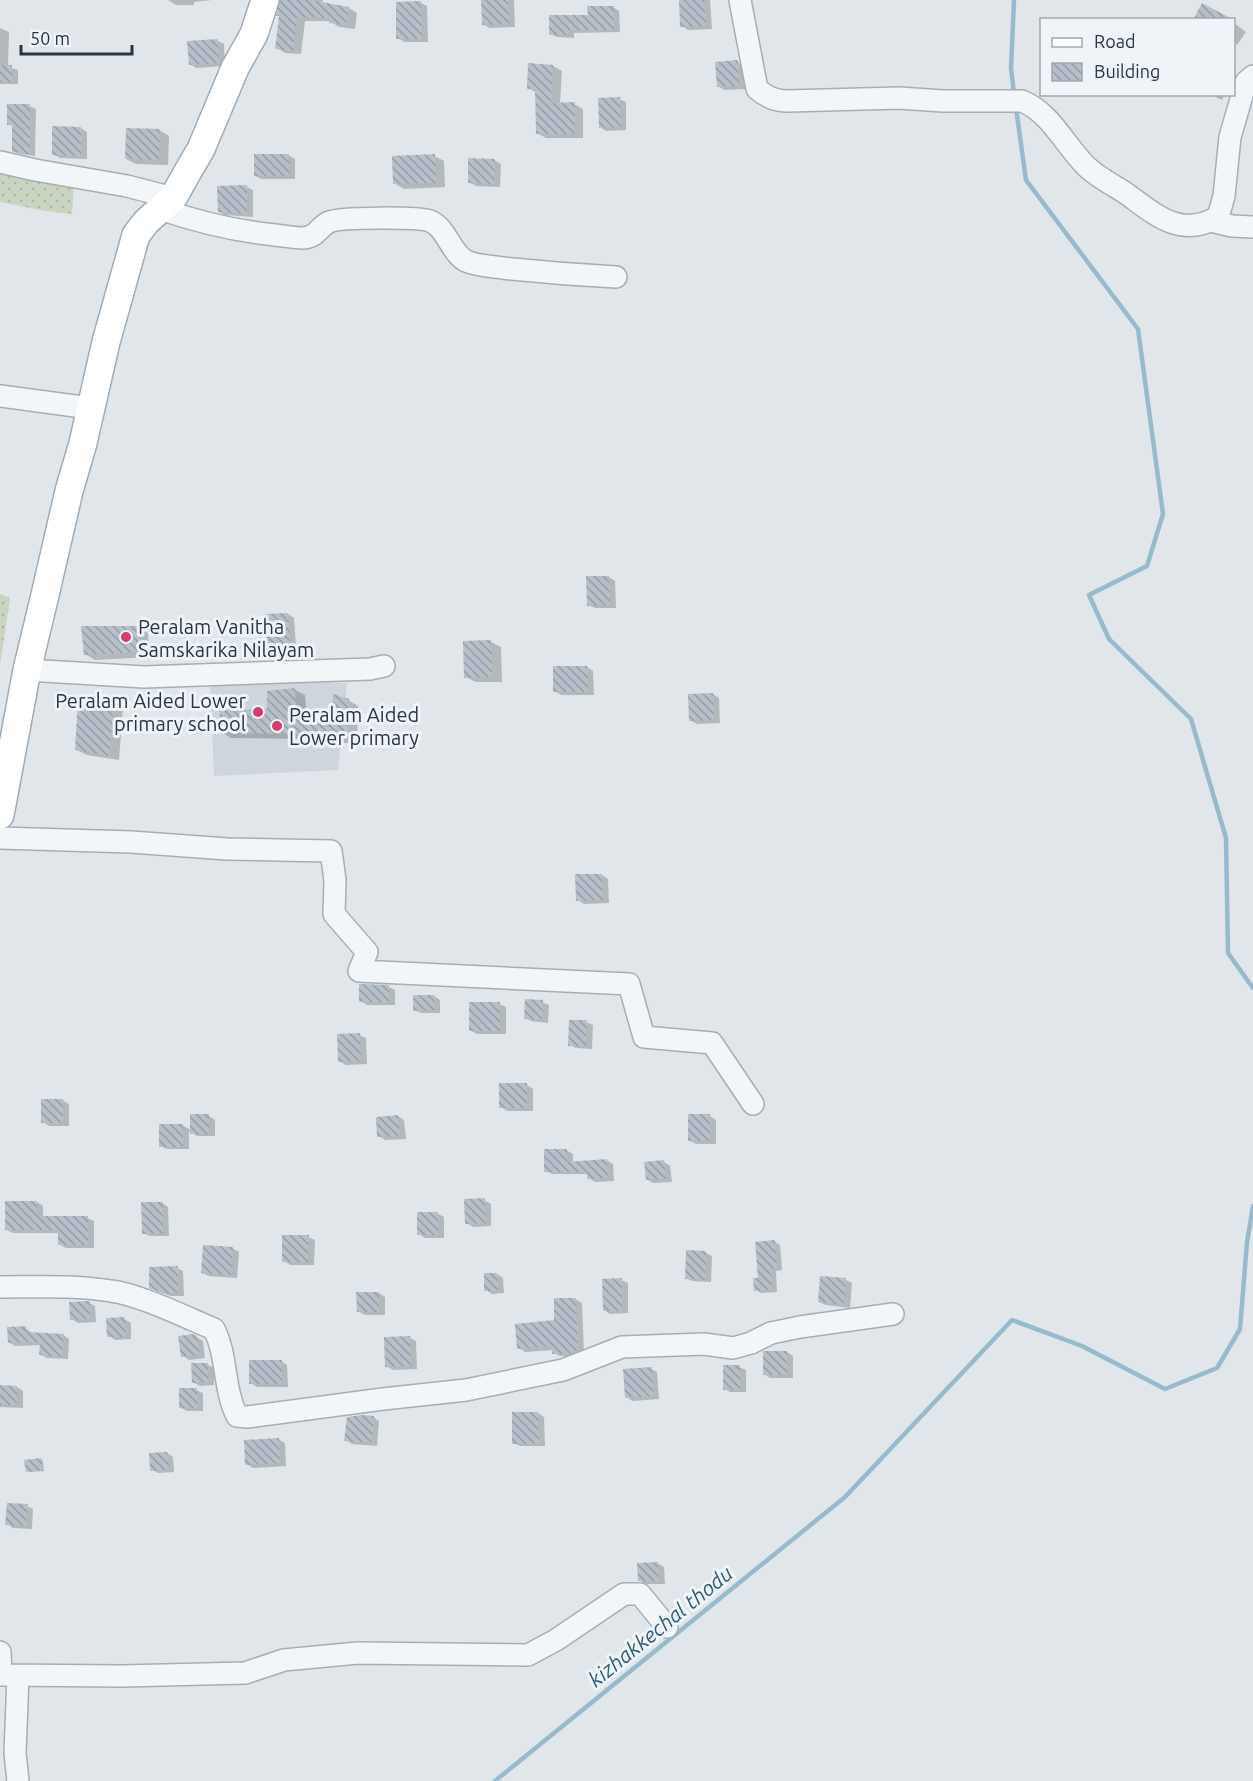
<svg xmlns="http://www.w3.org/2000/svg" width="1253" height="1781" viewBox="0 0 1253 1781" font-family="Ubuntu,sans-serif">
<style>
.built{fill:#ced5dd}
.park{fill:url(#park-dots)}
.shadow{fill:#0003}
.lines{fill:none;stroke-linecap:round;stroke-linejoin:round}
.stream{stroke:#98bacd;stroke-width:4.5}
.building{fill:url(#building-back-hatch)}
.minor-casing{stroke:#a5aeb5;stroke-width:24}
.major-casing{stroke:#9eacb7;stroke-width:30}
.minor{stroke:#f3f6f8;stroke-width:21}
.major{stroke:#fff;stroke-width:27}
.poi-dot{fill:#da3b6c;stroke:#f0f4f8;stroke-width:2}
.labels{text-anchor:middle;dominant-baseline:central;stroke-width:6;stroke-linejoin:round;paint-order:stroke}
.poi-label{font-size:20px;fill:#273643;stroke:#f0f4f8;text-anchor:start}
.water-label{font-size:21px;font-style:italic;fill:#2d5c7b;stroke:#f0f4f8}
</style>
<defs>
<pattern id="park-dots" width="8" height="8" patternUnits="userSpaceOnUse" patternTransform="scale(1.5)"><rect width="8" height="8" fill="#c9d5c1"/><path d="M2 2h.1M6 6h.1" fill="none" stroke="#adb7a7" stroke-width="1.8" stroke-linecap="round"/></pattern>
<pattern id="building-back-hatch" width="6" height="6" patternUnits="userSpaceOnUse" patternTransform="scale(1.5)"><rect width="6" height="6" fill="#b7c0c8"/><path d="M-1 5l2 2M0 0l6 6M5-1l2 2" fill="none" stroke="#959da4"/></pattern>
</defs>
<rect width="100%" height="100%" fill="#e0e6ea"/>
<polygon class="built" points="210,681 347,683 338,770 214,776"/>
<g class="park">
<polygon points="0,172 74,185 72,214 45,211 0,202"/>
<polygon points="0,594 10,598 0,665"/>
</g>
<g class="shadow">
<polygon points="168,0 212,0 194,2 194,5 176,5"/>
<polygon points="281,0 323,0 322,3 349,8 357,13 355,29 339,27 330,21 305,21 301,54 285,53 277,48"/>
<polygon points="482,0 514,0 515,27 489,28 483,24"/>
<polygon points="680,0 710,0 712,29 688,30 682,26"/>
<polygon points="421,3 427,6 428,42 404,42 398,38"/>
<polygon points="613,7 619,11 620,32 574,33 574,38 557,37 550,34"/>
<polygon points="1234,23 1246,32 1237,45 1234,43"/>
<polygon points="0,28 9,32 8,67 18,70 18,84 0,84"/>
<polygon points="218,41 224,44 225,66 196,68 190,64"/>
<polygon points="737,62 744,66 745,89 725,90 719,87"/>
<polygon points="553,66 562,71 560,104 574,104 583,109 583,138 546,138 537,133 537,93 528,88"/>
<polygon points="1209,94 1225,94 1222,100"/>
<polygon points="619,99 626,102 626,130 606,131 600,127"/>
<polygon points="29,106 36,109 35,156 20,154 13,151 14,127 8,124"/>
<polygon points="81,128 87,132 87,159 60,158 53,154"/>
<polygon points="159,130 169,136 168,165 136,164 126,159"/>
<polygon points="288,155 295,159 295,179 262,179 255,176"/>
<polygon points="434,156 444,161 445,187 404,189 394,183"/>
<polygon points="494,160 501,164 500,187 476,186 469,182"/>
<polygon points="247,187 253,190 253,217 225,215 219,212"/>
<polygon points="609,577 615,581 616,608 595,608 588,605"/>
<polygon points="288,614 294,618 296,647 274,648 268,644"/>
<polygon points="138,627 148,633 149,657 95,660 85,654"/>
<polygon points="491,642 501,647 502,682 476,682 466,677"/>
<polygon points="587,667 593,671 594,695 561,695 555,691 554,668"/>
<polygon points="295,690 305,695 307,719 334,716 348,700 358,706 357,744 302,739 231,738 221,732 268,710"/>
<polygon points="713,694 719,698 720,723 697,724 690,720"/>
<polygon points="114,700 123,706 119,760 87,755 77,750"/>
<polygon points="602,875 608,879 609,903 584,904 578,900"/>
<polygon points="389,987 395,990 395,1005 367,1005 361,1001"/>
<polygon points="434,996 440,1000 440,1013 421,1013 414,1010"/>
<polygon points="542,1002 549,1005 548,1023 531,1021 525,1018"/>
<polygon points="499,1004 506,1007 506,1034 477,1034 470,1030"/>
<polygon points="586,1022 593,1025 592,1049 576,1048 570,1045"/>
<polygon points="359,1035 366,1038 367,1064 346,1065 339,1061"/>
<polygon points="527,1085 533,1089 533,1111 507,1111 501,1107"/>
<polygon points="62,1100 69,1104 69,1126 49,1126 43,1122"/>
<polygon points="209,1116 215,1120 215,1136 197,1136 189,1131 189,1149 167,1149 160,1146 182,1125 191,1130"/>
<polygon points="398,1116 404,1120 406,1139 385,1140 379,1136"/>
<polygon points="710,1116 716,1120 716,1144 696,1144 689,1140"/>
<polygon points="566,1150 573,1154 573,1163 606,1160 613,1164 614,1181 595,1182 589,1178 589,1174 552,1174 546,1171"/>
<polygon points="664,1162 670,1166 672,1182 653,1183 647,1179"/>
<polygon points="484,1200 491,1204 491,1226 473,1227 467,1223"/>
<polygon points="37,1202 43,1206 43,1218 87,1218 94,1221 94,1248 66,1248 59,1244 59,1233 13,1233 7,1230"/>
<polygon points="162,1203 168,1207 169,1236 150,1236 143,1233"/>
<polygon points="438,1214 444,1217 444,1238 425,1238 419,1234"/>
<polygon points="308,1237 315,1240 314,1265 290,1265 284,1261"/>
<polygon points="775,1242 780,1245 782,1270 776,1271 777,1292 761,1293 756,1290"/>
<polygon points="232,1248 239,1252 237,1278 209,1276 202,1273"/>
<polygon points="687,1252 706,1253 712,1256 711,1282 692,1281 686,1278"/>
<polygon points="177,1268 183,1271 184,1296 171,1296 157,1291"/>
<polygon points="497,1274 503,1278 504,1293 492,1294 486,1290 485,1275"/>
<polygon points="822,1278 846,1280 852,1283 850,1308 826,1305 819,1302"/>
<polygon points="621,1280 628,1283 628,1313 610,1314 604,1310"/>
<polygon points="379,1293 385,1297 385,1315 365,1315 358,1311"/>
<polygon points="575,1299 582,1303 584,1354 577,1356 560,1356 554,1353 554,1350 525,1352 519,1348 556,1322"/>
<polygon points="89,1303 95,1306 96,1322 78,1323 72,1319"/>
<polygon points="124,1319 131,1323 131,1339 115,1340 109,1336"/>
<polygon points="25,1328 32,1333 63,1335 69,1339 68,1359 47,1358 40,1354 41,1345 15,1346 9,1342"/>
<polygon points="193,1335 203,1341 205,1358 189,1360 183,1356"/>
<polygon points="410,1338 416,1341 417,1369 393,1370 386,1366"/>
<polygon points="787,1352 793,1356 793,1378 770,1378 764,1374 764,1353"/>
<polygon points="281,1361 287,1365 288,1387 257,1387 251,1383"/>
<polygon points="208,1365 214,1368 214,1385 200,1386 193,1382"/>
<polygon points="739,1367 746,1370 746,1392 730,1392 724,1389"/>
<polygon points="651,1369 657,1372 659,1399 633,1401 626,1397"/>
<polygon points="0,1387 17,1387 23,1391 23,1408 0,1407"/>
<polygon points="196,1390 203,1393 203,1411 187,1411 181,1408"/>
<polygon points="538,1413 544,1417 545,1446 520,1446 514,1443"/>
<polygon points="373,1417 379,1421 377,1446 352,1444 346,1440"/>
<polygon points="278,1439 285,1443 286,1466 253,1468 247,1464"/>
<polygon points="167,1453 173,1457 174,1472 158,1473 152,1470"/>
<polygon points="41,1459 43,1461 44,1471 30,1472 27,1471"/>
<polygon points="27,1506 33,1509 32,1529 13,1528 7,1524"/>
<polygon points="657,1563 664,1567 665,1584 646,1584 639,1580"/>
</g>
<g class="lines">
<g class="stream">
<polyline points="1014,0 1011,68 1014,94"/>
<polyline points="1016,108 1026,180 1138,329 1163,514 1147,566 1089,595 1109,639 1191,719 1226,838 1228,953 1253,988"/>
<polyline points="495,1781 845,1497 1012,1320 1082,1346 1165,1389 1217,1368 1240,1329 1247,1242 1253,1206"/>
</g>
</g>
<g class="building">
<polygon points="280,0 311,0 349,7 346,25 329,23 330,18 297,17 293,51 275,49 279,16 276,16"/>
<polygon points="481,0 508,0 509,24 482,25"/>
<polygon points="679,0 704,0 706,26 680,27"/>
<polygon points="421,1 422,39 396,39 396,2"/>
<polygon points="1202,3 1234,20 1193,20"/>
<polygon points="587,6 614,6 614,30 568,30 568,35 549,35 549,15 588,15"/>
<polygon points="218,39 219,63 189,65 187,41"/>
<polygon points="738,60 739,86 717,87 715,62"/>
<polygon points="528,63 553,65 551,103 575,102 575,134 536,134 535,89 527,89"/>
<rect x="0" y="65" width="12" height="17"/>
<polygon points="620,97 621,127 599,128 598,98"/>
<polygon points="7,104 30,104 30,154 12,152 12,125 7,125"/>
<polygon points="52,126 81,127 81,156 52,155"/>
<polygon points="126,128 160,129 159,160 125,159"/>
<rect x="254" y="154" width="35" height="22"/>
<polygon points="435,154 436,183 393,184 392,156"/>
<polygon points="468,158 495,159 494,184 468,183"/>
<polygon points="247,185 247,214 218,212 217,186"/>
<polygon points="586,576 609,576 610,605 587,606"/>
<polygon points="288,613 290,644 266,645 265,614"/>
<polygon points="81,626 138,626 140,652 84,655"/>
<polygon points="491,640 492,677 464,678 463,641"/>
<polygon points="553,666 587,666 588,692 553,692"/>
<polygon points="295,688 297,718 333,714 333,694 349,699 347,739 291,734 219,733 220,710 267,709 267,691"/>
<polygon points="713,693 714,720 689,721 688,694"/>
<polygon points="78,698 114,699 109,756 75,750"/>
<polygon points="575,874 602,874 603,900 576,901"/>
<polygon points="359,984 389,985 389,1002 359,1002"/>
<polygon points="413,995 434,995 435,1010 413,1011"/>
<polygon points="525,999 543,1000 542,1020 524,1019"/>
<rect x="469" y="1002" width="31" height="29"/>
<polygon points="569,1020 587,1020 586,1046 568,1046"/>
<polygon points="360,1033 361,1061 338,1062 337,1034"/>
<rect x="499" y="1083" width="28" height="25"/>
<rect x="41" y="1099" width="22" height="24"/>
<rect x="190" y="1114" width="19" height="20"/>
<rect x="688" y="1114" width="22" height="27"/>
<polygon points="398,1115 400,1136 377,1137 376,1117"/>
<rect x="159" y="1124" width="24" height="23"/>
<polygon points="544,1149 567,1149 567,1162 607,1159 608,1178 587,1179 587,1172 544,1172"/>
<polygon points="664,1160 666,1179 646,1180 644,1162"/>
<polygon points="485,1198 486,1223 465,1224 464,1199"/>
<polygon points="5,1201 37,1201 37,1216 88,1216 88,1245 58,1245 58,1230 5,1230"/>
<polygon points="141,1202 163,1202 163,1233 142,1234"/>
<rect x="417" y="1212" width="21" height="23"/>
<polygon points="282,1235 309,1235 308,1262 282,1262"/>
<polygon points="775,1240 777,1268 771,1269 772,1290 754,1291 753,1278 758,1278 755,1242"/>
<polygon points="203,1245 233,1247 231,1275 201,1273"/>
<polygon points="686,1250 706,1251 705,1280 685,1279"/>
<polygon points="178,1266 178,1293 164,1294 149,1288 149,1267"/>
<polygon points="484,1273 497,1273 498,1291 484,1291"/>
<polygon points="820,1276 846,1278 844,1305 818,1302"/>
<polygon points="622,1278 622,1311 603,1311 602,1279"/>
<polygon points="356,1292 379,1292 379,1312 357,1312"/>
<polygon points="554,1298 576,1298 578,1350 570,1354 552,1354 552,1346 517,1349 515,1324 554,1320"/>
<polygon points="90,1301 90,1319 70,1320 69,1302"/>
<polygon points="125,1317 126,1337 107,1337 106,1318"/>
<polygon points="26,1326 26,1332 64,1334 62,1357 39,1355 40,1342 8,1343 7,1327"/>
<polygon points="193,1334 197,1336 200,1355 181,1357 178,1336"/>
<polygon points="410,1336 411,1366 385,1367 384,1337"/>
<rect x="763" y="1351" width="24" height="24"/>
<rect x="249" y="1360" width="33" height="24"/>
<polygon points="191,1363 208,1363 208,1382 192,1383"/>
<rect x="723" y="1365" width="17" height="25"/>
<polygon points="652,1367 653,1396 625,1398 623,1369"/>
<polygon points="0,1385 17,1386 17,1405 0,1405"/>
<rect x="179" y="1388" width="18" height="20"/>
<polygon points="512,1412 538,1412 539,1443 512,1444"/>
<polygon points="362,1415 374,1416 371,1443 344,1441 347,1417"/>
<polygon points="279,1438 280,1463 245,1465 244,1440"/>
<polygon points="167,1452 169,1469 150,1471 149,1453"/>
<polygon points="41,1458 42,1470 26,1472 24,1460"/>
<polygon points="7,1503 28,1504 26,1526 5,1525"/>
<polygon points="658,1562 659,1581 638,1581 637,1563"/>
</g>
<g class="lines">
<defs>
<g id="minor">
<path d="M740 0 757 89C767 97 775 101 788 101L899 98 943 101H1022C1051 113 1064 144 1086 166 1096 176 1111 184 1124 192 1155 214 1179 239 1218 217L1224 196 1230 137 1246 82 1253 76"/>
<polyline points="0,162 35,170 127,186 173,198"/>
<path d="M160 209C198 222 235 231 275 235 284 236 294 238 303 238 318 237 318 227 329 222 340 217 418 217 430 221 447 228 450 252 466 261 477 266 491 266 502 268 540 272 578 275 616 277"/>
<polyline points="1211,221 1232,226 1253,227"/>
<polyline points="0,396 90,408"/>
<polyline points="27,670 144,677 370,669 384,666"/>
<polyline points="0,838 131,842 227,849 331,851 335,880 334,914 367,952 359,971 629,984 644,1037 712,1043 753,1104"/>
<path d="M0 1287C37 1287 74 1285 111 1291 141 1295 185 1317 214 1329 228 1357 223 1388 237 1416L248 1417 383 1399 466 1390 563 1370 622 1347 704 1344 733 1348 751 1343 771 1333 800 1327 893 1314"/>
<polyline points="0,1652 1,1675 122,1676 245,1673 284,1660 358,1653 528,1655 556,1640 624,1594 640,1594 667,1627"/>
<polyline points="18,1676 15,1753 18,1781"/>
</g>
<polyline id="major" points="0,815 27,670 45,595 69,491 83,443 106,342 136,235 146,222 173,198 187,173 201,149 235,68 254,34 265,0"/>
</defs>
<use href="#minor" class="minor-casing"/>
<use href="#major" class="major-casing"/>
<use href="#minor" class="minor"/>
<use href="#major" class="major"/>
</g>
<g class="poi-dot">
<circle cx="126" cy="637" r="6"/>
<circle cx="258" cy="712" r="6"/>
<circle cx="277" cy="726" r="6"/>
</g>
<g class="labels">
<g class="poi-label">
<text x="138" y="626">Peralam Vanitha<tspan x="138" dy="23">Samskarika Nilayam</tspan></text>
<text x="246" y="700" text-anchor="end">Peralam Aided Lower<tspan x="246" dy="23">primary school</tspan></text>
<text x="289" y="714">Peralam Aided<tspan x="289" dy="23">Lower primary</tspan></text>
</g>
<g class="water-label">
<text transform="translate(660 1626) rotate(-39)">kizhakkechal thodu</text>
</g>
</g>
<rect x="1040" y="18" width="195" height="78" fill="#f0f4f8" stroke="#a0a8b0" stroke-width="1.5"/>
<rect x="1052" y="38" width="30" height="9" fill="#ffffff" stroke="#a0a8b0" stroke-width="1.5"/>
<text x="1094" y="48" font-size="18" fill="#273643">Road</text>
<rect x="1052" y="63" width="30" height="18" fill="url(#building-back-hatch)" stroke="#a0a8b0" stroke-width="1.5"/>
<text x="1094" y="78" font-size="18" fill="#273643">Building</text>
<path d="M21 45v9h111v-9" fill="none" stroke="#273643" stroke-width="3"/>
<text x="30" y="45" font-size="18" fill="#273643" stroke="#f0f4f8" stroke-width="4.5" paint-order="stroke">50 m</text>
</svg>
